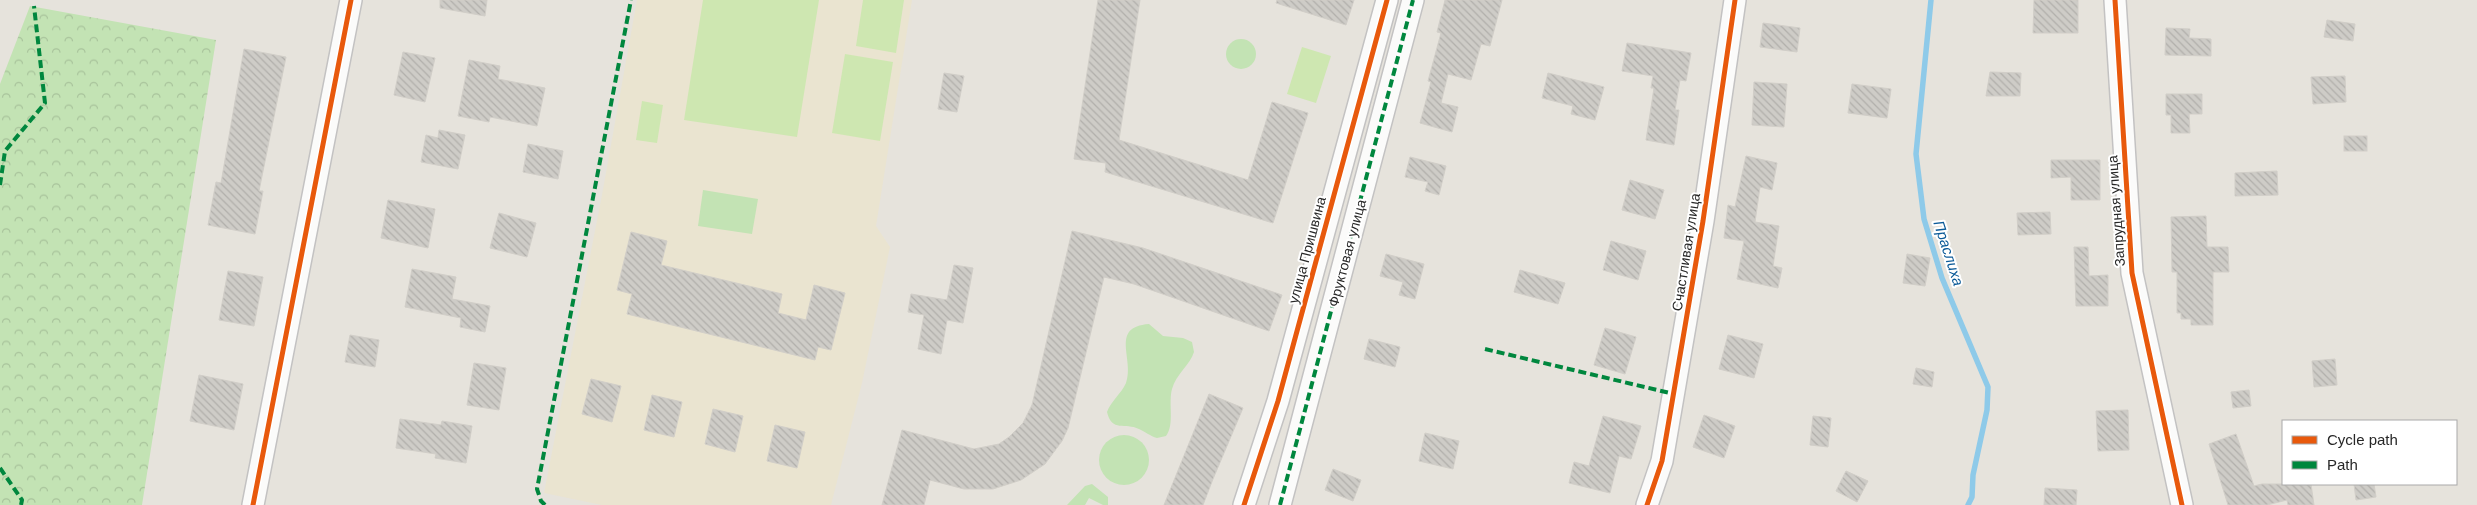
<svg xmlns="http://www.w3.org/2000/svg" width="2477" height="505" viewBox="0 0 2477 505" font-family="Helvetica,sans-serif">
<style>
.education{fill:#eae4d0}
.forest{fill:url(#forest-crowns)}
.park{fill:#c3e3b4}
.pitch{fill:#cee7b1}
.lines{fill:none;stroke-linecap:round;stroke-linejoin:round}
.stream{stroke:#8ecae9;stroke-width:5.5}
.building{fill:url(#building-back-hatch);stroke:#d1cec8}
.minor-casing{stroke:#c3c2c2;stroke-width:24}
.minor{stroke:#fbfbfa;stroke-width:21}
.quiet{stroke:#00873e;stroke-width:4;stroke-dasharray:8 4;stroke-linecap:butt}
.cycleway-casing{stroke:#fff;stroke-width:8}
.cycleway{stroke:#e8590c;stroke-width:5}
.labels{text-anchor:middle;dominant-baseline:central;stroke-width:4;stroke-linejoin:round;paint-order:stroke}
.street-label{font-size:14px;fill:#272727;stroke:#fff}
.water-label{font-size:15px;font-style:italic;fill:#0b5a98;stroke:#fff}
</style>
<defs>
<pattern id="forest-crowns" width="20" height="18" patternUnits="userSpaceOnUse" patternTransform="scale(1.25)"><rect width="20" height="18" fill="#c3e3b4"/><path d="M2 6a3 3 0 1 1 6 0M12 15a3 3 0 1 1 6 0" fill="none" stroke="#a8c39b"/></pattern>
<pattern id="building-back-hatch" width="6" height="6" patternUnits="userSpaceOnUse" patternTransform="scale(1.25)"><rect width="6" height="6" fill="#ceccc7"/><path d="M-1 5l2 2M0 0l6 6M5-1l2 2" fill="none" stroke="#b1afab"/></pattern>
</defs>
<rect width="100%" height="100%" fill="#e6e3dc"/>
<polygon class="education" points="637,0 912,0 876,226 890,247 862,383 831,505 602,505 544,493 602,195"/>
<polygon class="forest" points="30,6 216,40 142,505 0,505 0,84"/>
<g class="park">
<circle cx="1241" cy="54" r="15"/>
<polygon points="703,190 758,199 752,234 698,226"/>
<path d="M1149 324 1163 336 1183 338 1192 342 1194 352C1190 365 1176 374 1172 389 1168 404 1175 424 1166 436L1157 438C1150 436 1146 432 1139 429 1125 422 1112 433 1107 412 1111 401 1121 394 1126 383 1135 359 1109 327 1149 324Z"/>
<circle cx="1124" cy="460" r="25"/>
<polygon points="1092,484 1108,497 1108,505 1103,505 1089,498 1085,505 1067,505 1085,486"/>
</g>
<g class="pitch">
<polygon points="703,0 819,0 797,137 684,120"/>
<polygon points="863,0 904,0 896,53 856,46"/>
<polygon points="1302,47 1331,56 1316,103 1287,94"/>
<polygon points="845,54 893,62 880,141 832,133"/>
<polygon points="642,101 663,105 657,143 636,140"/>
</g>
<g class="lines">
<polyline class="stream" points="1931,0 1916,154 1924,219 1942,278 1988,387 1987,410 1973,475 1972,497 1968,505"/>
</g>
<g class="building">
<polygon points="440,0 487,0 485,16 440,8"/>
<polygon points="1098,0 1140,0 1119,140 1248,180 1272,102 1308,113 1273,223 1105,172 1106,163 1074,159"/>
<polygon points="1277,0 1354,0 1346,25 1276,3"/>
<polygon points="1445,0 1502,0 1490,46 1481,44 1471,80 1448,74 1441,103 1458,107 1452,132 1420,123 1431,82 1428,81 1441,33 1437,32"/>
<polygon points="2034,0 2078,0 2078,33 2033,33"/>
<polygon points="2327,20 2355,24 2353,41 2324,37"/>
<polygon points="1763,23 1800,28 1797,52 1760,47"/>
<polygon points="2166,28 2190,29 2189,38 2211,39 2211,56 2165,55"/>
<polygon points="1627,43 1691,53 1686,81 1680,80 1675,110 1679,110 1674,145 1646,140 1654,88 1651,88 1653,76 1622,71"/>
<polygon points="244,49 286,57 259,191 263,191 255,234 208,225 216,182 221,183"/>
<polygon points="403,52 435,58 425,102 394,95"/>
<polygon points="469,60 500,66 498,79 545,88 537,126 490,117 489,122 458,116"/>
<polygon points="1990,72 2021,73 2020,96 1986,96"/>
<polygon points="944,73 964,76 957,112 938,109"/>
<polygon points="1548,73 1604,87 1595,120 1571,114 1573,106 1542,98"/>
<polygon points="2345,76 2346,102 2313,104 2311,77"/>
<polygon points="1754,82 1787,84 1784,127 1752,125"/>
<polygon points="1852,84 1891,89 1887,118 1848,113"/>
<polygon points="2166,94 2202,94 2202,114 2189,114 2190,133 2171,133 2171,115 2166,115"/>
<polygon points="439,130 465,135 458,169 421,162 426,135 438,138"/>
<rect x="2344" y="136" width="23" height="15"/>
<polygon points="528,144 563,151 558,179 523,172"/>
<polygon points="1746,156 1777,163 1772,190 1760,187 1755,222 1779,226 1773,266 1782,268 1778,288 1737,279 1744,241 1724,238 1728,205 1735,207"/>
<polygon points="1410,157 1446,166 1439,195 1425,191 1428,182 1405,177"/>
<polygon points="2051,160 2100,160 2100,200 2071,200 2071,177 2051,178"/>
<polygon points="2277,171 2278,195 2235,196 2235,173"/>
<polygon points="1630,180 1664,190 1655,219 1622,210"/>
<polygon points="388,200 435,209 428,248 381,238"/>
<polygon points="2050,212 2051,234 2018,235 2017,213"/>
<polygon points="499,213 536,223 527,257 490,248"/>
<polygon points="2206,216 2207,247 2228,247 2229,272 2213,272 2213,325 2191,325 2191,319 2181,319 2181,313 2177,313 2177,272 2172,272 2171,217"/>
<polygon points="1072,231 1143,248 1282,295 1269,331 1134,284 1104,277 1068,428 1062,441 1045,464 1021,480 993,489 964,489 930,480 924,505 882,505 902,430 974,449 999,444 1009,437 1023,423 1032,405"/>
<polygon points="631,232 667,241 661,265 782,294 778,313 806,320 814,285 845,293 831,350 818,347 815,360 627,314 632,294 617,290"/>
<polygon points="1611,241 1646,251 1638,280 1603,270"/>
<polygon points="2074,247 2088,247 2089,276 2108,275 2108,306 2076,306"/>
<polygon points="1386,254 1424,264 1415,299 1399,295 1403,282 1380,276"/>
<polygon points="1907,254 1930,258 1925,286 1903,283"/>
<polygon points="954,265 973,268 963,323 947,320 941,354 918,349 924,315 908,312 911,294 947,300"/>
<polygon points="412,269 456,277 452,299 490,306 485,332 460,327 461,318 405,307"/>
<polygon points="1520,270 1565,283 1558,304 1514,292"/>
<polygon points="228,271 263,277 254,326 219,320"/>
<polygon points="1605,328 1636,337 1625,374 1594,365"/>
<polygon points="350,335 379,340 375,367 345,362"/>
<polygon points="1728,335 1763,344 1754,378 1719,369"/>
<polygon points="1369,339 1400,347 1395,367 1364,359"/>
<polygon points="2335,359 2337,385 2314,387 2312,361"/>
<polygon points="474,363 506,368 499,410 467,405"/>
<polygon points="1916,368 1934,372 1932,387 1913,384"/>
<polygon points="199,375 243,384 234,430 190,421"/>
<polygon points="591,379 621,386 612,422 582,414"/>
<polygon points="2249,390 2251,406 2233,408 2231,392"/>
<polygon points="1209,394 1243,408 1213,479 1203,505 1164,505"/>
<polygon points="652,395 682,402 674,437 644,430"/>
<polygon points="713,409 743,416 735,452 705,444"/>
<polygon points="2128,410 2129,450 2098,451 2096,411"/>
<polygon points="1704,415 1735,426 1724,458 1693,447"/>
<polygon points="1603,416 1641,426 1631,459 1619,456 1610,493 1569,483 1574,462 1589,466"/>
<polygon points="1813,416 1831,418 1828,447 1810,445"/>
<polygon points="400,419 441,425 442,421 472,426 466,463 435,458 436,454 396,448"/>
<polygon points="775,425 805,432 797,468 767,461"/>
<polygon points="1425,433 1459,441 1453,469 1419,461"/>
<polygon points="2236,434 2254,486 2262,484 2311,484 2314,505 2288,505 2287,500 2267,505 2228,505 2209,444"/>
<polygon points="1333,469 1361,480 1353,501 1325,490"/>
<polygon points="1846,471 1868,481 1857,502 1836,491"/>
<polygon points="2354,484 2374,484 2376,497 2356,500"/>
<polygon points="2045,488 2077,490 2076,505 2044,505"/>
</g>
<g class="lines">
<defs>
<g id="minor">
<polyline points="2115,0 2132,273 2182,505"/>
<polyline points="253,505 351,0"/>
<polyline points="1244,505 1278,401 1387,0"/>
<polyline points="1280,505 1413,0"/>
<polyline points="1647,505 1662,461 1703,221 1735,0"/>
</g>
</defs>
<use href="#minor" class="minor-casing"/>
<use href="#minor" class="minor"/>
<g class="quiet">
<polyline points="0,185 5,151 45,103 34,6"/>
<polyline points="1485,349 1674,394"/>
<polyline points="0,468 22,500 21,505"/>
<polyline points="545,505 541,501 537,489 631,0"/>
<polyline points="1280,505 1413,0"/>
</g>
<defs>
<g id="cycleway">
<polyline points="2115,0 2132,273 2182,505"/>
<polyline points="253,505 351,0"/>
<polyline points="1244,505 1278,401 1387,0"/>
<polyline points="1647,505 1662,461 1703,221 1735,0"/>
</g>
</defs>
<use href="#cycleway" class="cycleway-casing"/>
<use href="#cycleway" class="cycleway"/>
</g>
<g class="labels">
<g class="street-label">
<text transform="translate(2116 211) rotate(-94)">Запрудная улица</text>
<text transform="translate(1307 250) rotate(-75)">улица Пришвина</text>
<text transform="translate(1686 252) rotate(-81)">Счастливая улица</text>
<text transform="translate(1347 253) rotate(-75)">Фруктовая улица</text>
</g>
<g class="water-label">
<text transform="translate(1949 253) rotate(72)">Праслиха</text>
</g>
</g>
<rect x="2282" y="420" width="175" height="65" fill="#ffffff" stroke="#a9a9a9"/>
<rect x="2292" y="436" width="25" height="8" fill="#e8590c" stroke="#a9a9a9"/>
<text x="2327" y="445" font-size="15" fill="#272727">Cycle path</text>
<rect x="2292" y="461" width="25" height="8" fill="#00873e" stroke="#a9a9a9"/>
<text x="2327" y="470" font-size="15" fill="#272727">Path</text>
</svg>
